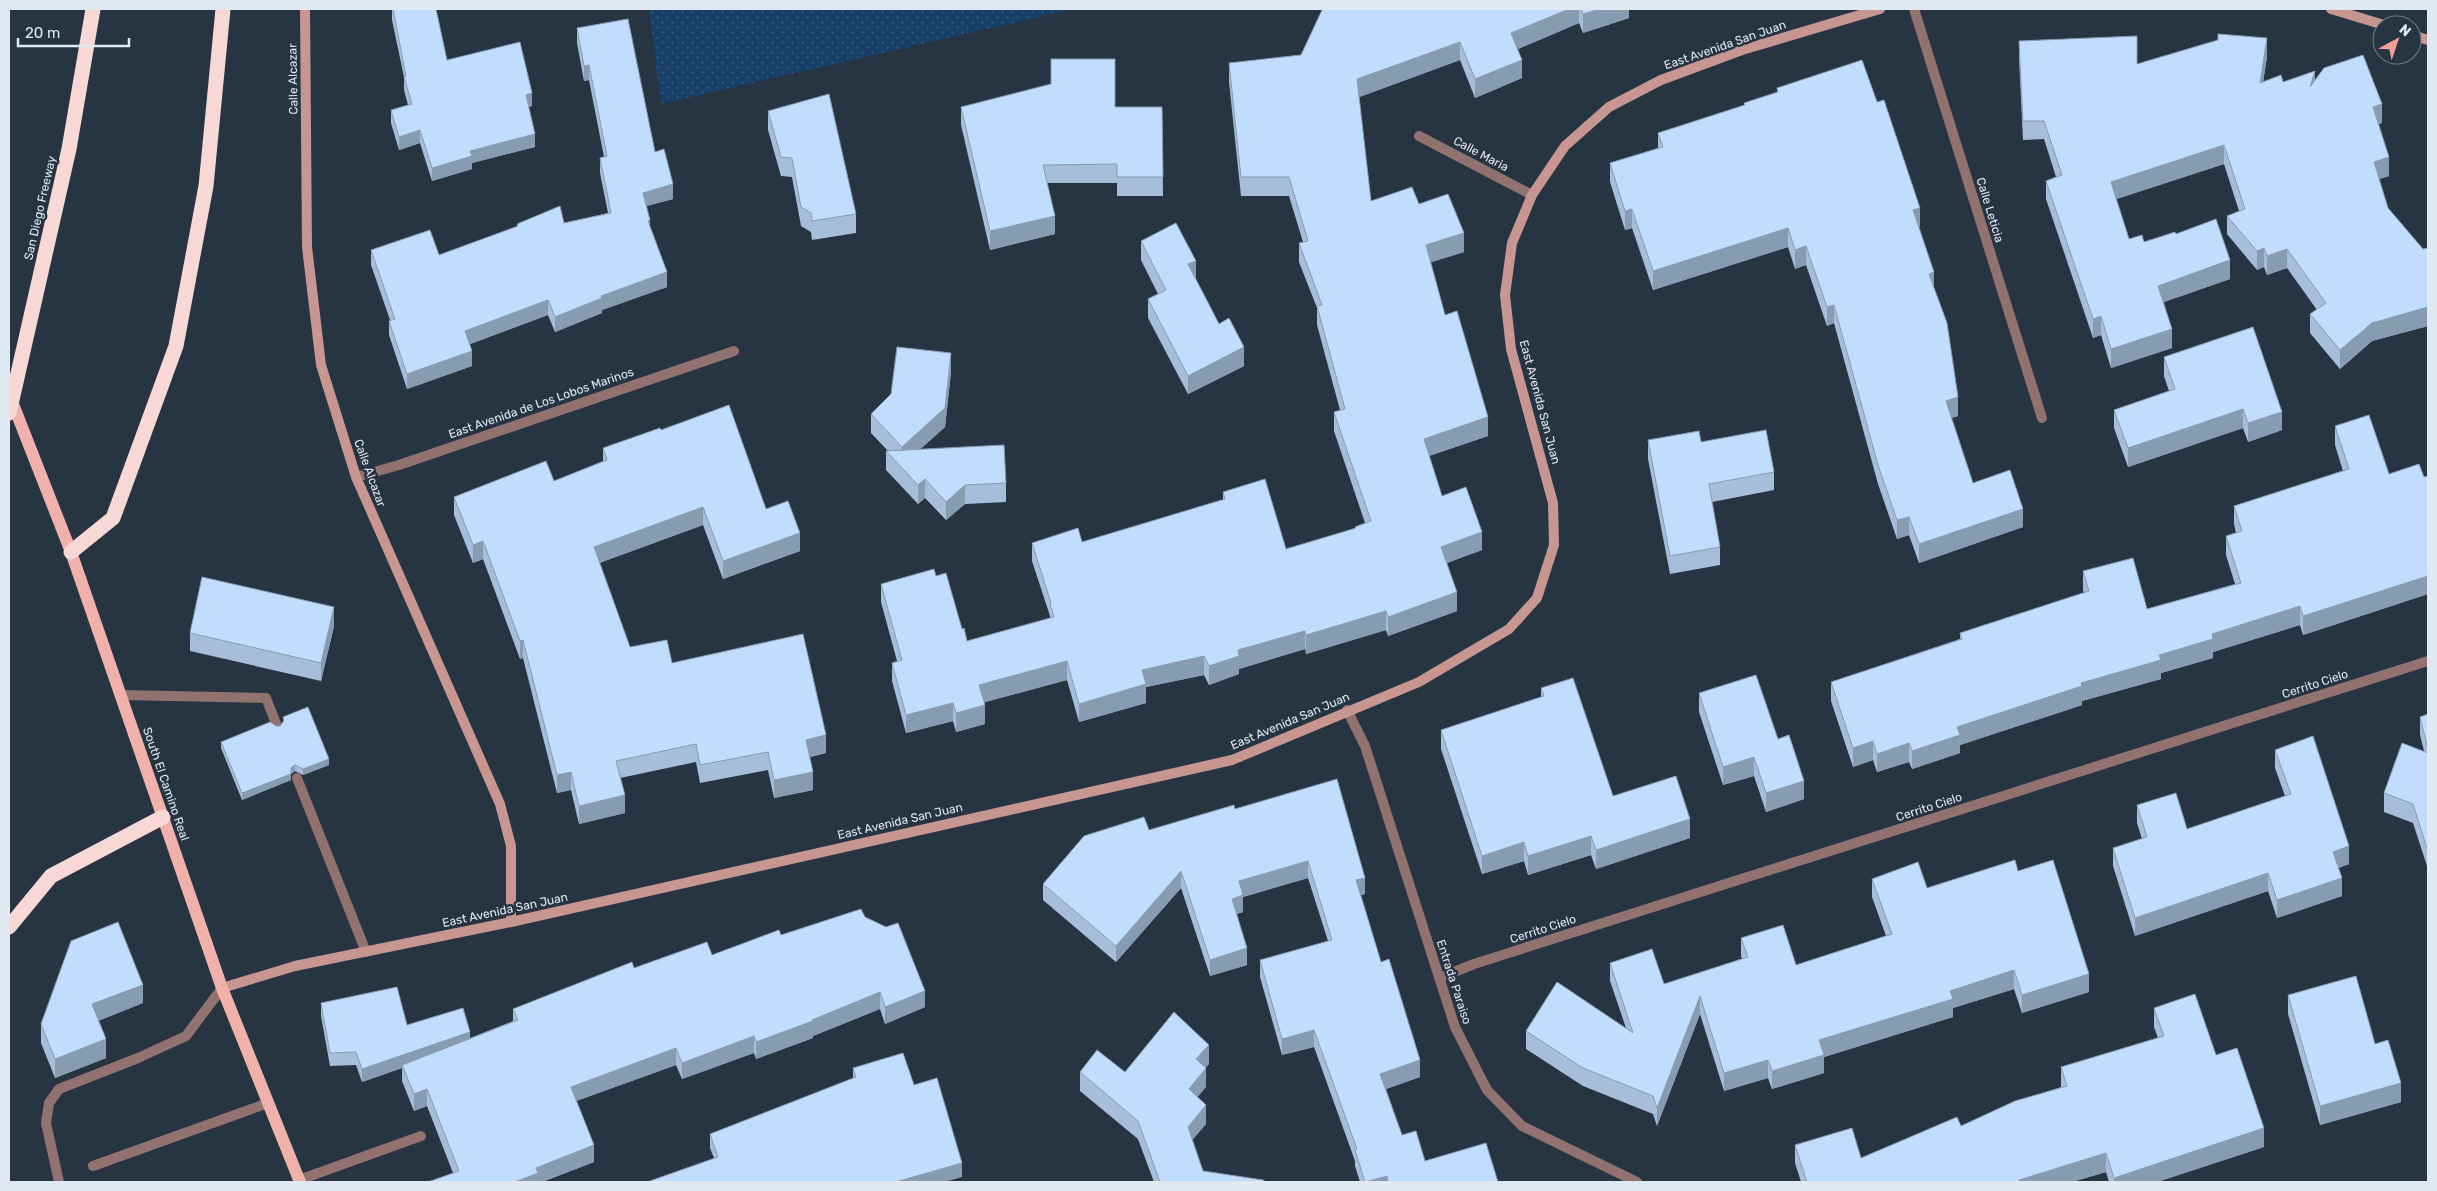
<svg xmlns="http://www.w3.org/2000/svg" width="2437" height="1191" viewBox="0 0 2437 1191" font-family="Rubik,sans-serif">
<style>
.grass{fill:url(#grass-dots)}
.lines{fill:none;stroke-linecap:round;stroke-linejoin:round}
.lane{stroke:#91726f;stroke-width:10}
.street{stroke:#91726f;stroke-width:10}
.secondary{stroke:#c79691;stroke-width:10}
.primary{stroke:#f0b1ab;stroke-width:12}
.highway{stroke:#f7d8d4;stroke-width:15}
.wall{fill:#a6beda}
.shaded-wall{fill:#879bb1}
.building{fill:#c1ddfd;stroke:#879bb1}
.labels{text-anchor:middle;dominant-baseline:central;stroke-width:5;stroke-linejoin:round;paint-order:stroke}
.street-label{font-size:12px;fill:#e0e8f1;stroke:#273442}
</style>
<defs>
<pattern id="grass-dots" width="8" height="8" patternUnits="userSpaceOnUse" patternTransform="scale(1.25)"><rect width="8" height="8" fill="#183f67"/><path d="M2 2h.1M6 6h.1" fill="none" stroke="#395b7d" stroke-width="1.8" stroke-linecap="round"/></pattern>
</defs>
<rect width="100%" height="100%" fill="#273442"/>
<polygon class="grass" points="649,9 1074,9 661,104"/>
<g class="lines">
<g class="lane">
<polyline points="121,695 266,698 277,726"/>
<polyline points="297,778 366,952"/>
<polyline points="93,1166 268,1103"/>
<polyline points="299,1180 421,1136"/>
<polyline points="59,1182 46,1123 49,1103 59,1089 138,1058 186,1036 222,988"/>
</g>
<g class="street">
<polyline points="1914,9 2042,418"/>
<polyline points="1419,136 1532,195"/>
<polyline points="356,477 399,465 734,351"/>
<polyline points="1347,710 1365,746 1455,1027 1487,1090 1522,1126 1637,1182"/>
<polyline points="1439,978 1474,964 2428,661"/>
</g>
<g class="secondary">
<polyline points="305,9 307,247 321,365 356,477 500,804 511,846 511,922"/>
<polyline points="2331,9 2384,25"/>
<polyline points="2412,35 2428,40"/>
<polyline points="222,988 295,966 511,922 1232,760 1419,682 1509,629 1537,598 1554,545 1553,503 1511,349 1505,295 1512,243 1532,195 1565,146 1609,107 1661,80 1742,50 1880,9"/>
</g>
<polyline class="primary" points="11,399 71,552 222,988 300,1182"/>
<g class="highway">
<polyline points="9,413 69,149 93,9"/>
<polyline points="71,552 113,518 176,346 206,186 223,9"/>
<polyline points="9,927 51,876 163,817"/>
</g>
</g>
<g class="wall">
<polygon points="392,9 447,60 532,106 528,107 535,147 472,163 472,169 432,181 420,143 399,150 391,123 391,110 408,105 404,90 404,77 392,20"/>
<polygon points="1325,9 1630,9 1629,9 1629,18 1583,33 1579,23 1518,49 1522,78 1475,98 1460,60 1359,97 1371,201 1419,204 1464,252 1430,262 1445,315 1488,436 1429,456 1442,496 1482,550 1447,563 1457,611 1388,636 1386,630 1306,654 1305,649 1239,669 1239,674 1209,685 1204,675 1146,687 1146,703 1079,722 1067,680 984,702 985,724 956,732 953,721 906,733 892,681 892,663 897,661 881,602 881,584 936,576 967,641 1050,618 1050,616 1032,561 1032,543 1082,542 1223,500 1223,492 1286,549 1355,529 1355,527 1365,523 1334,431 1334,412 1340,410 1317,325 1317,308 1299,262 1299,243 1303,242 1289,196 1241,196 1229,82 1229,63 1301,55"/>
<polygon points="577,28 655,152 673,199 646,206 650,229 667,287 602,310 602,313 555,332 548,315 470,344 472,366 407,389 389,335 389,321 390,320 371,265 371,250 439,255 517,227 517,224 564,223 608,213 600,173 600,158 604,157 589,80 584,81 577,43"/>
<polygon points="2019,41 2137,64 2267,57 2263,82 2315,80 2382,123 2379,124 2389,176 2379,179 2388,208 2423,249 2428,248 2428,326 2372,341 2340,369 2310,333 2310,314 2317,310 2287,268 2267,275 2264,267 2257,270 2227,234 2227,216 2239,211 2224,164 2116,199 2129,239 2144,242 2176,234 2230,279 2164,302 2172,348 2111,368 2101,335 2093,338 2046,199 2046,181 2056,177 2044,139 2023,140 2019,59"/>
<polygon points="1777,88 1920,226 1919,227 1934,290 1958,416 1951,418 1973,483 2023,527 1919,563 1909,535 1897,539 1878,484 1834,323 1827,326 1806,265 1795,269 1788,247 1653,290 1632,228 1625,230 1610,182 1610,163 1658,148 1658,133 1744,105 1744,103 1777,92"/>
<polygon points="961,107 1162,107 1163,196 1117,196 1117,183 1047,183 1055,234 990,250 961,125"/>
<polygon points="768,111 856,214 856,233 812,240 811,232 801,226 792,177 781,176 768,130"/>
<polygon points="1141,241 1196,279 1219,324 1244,366 1188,394 1148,318 1148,299 1158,294 1141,260"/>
<polygon points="2164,357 2282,430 2248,442 2243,428 2128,467 2114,428 2114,410 2169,391 2164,376"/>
<polygon points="951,372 945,427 920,449 1006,483 1006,502 965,504 946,520 925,498 918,504 886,470 886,451 888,451 871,433 871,414"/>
<polygon points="2335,426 2389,474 2424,477 2428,476 2428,594 2303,635 2300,625 2213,652 2213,658 2161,673 2161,679 2082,701 2082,705 1960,745 1960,753 1912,769 1909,762 1877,772 1873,760 1853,767 1831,701 1831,682 1960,639 1960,633 2084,593 2083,590 2083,571 2147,609 2235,584 2226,555 2226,536 2236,533 2234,524 2234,506 2343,471 2335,445"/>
<polygon points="661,430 766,509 800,551 723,579 703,525 599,563 630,647 672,663 826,753 810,757 813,790 774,798 768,770 700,783 696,762 620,778 625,813 579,824 571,790 557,793 523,658 520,659 483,559 473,563 454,515 454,497 554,481 603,461 603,448"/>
<polygon points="1648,440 1701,442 1774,472 1774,490 1712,502 1720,547 1720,565 1670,574 1648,459"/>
<polygon points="334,626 321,681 190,651 190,633"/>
<polygon points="1541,688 1613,796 1690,838 1596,869 1591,855 1528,875 1524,861 1482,874 1441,749 1441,730 1541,697"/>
<polygon points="1699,693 1778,739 1804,799 1766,812 1754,776 1723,785 1699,712"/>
<polygon points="2428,714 2428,869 2413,823 2384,812 2384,793 2424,751 2420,735 2420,717"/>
<polygon points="283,717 329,765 303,775 295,771 291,774 291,780 242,800 221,748 221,742 276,726 280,726 283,721"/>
<polygon points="2275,750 2349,864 2338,868 2342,896 2277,918 2268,891 2135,936 2113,866 2113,848 2142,839 2137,823 2137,805 2187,829 2285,796 2275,768"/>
<polygon points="1235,809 1365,894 1361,895 1381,962 1420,1077 1386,1089 1402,1135 1425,1161 1498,1182 1360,1182 1355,1166 1355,1161 1314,1047 1282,1055 1260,977 1260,960 1328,941 1308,878 1243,897 1243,912 1237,914 1247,965 1210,976 1181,888 1116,962 1043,900 1043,884 1149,830"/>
<polygon points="2018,871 2089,992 2022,1013 2014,989 1953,1008 1953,1017 1824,1057 1824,1073 1772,1089 1768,1078 1724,1091 1700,1014 1657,1126 1653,1114 1583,1086 1526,1049 1526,1031 1626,1028 1610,981 1610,963 1664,984 1742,959 1741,956 1741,938 1796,965 1886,936 1872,897 1872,879 1927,888"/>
<polygon points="865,917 925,1007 885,1024 880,1009 813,1036 813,1038 756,1059 754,1053 682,1079 676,1065 576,1101 594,1162 542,1182 428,1182 453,1173 427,1106 414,1111 402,1081 402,1068 362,1082 356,1065 330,1066 321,1016 321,1003 407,1025 470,1038 513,1021 513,1009 634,968 712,955 781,935"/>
<polygon points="2288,995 2375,1044 2401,1102 2320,1125 2288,1014"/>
<polygon points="143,1003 98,1021 106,1058 55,1078 41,1043 41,1024"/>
<polygon points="2154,1008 2216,1055 2264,1147 2157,1182 2109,1182 2106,1172 2072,1182 1801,1182 1795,1163 1795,1145 1861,1158 1961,1126 2061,1087 2061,1067 2158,1038 2154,1027"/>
<polygon points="1209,1064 1206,1067 1206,1087 1197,1097 1206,1124 1192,1140 1203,1171 1266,1182 1154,1182 1138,1139 1080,1091 1080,1072 1125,1072"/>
<polygon points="853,1068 914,1085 962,1177 714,1158 710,1148 710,1134 853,1079"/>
</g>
<g class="shaded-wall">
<polygon points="1569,9 1579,9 1579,23 1511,52 1511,33"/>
<polygon points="1600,9 1630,9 1629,9 1629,18 1583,33 1583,14"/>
<polygon points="2267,38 2267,57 2260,102 2260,83"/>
<polygon points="1460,42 1460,60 1357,98 1357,79"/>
<polygon points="1522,60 1522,78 1475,98 1475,79"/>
<polygon points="589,65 589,80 584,81 584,66"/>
<polygon points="2315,71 2315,90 2310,87"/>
<polygon points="532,93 532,106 526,108 526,95"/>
<polygon points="2382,104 2382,123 2373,126 2373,107"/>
<polygon points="420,130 420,143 399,150 399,137"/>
<polygon points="535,134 535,147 472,163 472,169 432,181 432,168 470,151"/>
<polygon points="2224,145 2224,164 2111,201 2111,182"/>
<polygon points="2389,157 2389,176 2374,181 2374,162"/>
<polygon points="673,184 673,199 643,207 643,193"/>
<polygon points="1920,208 1920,226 1913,229 1913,210"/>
<polygon points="1632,209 1632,228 1625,230 1625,211"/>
<polygon points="1055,216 1055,234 990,250 990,231"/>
<polygon points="650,220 650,235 648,221"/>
<polygon points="1788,228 1788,247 1653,290 1653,271"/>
<polygon points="1464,233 1464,252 1426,264 1426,245"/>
<polygon points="1806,246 1806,265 1795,269 1795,250"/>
<polygon points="2264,248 2264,267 2257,270 2257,251"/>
<polygon points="2287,249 2287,268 2267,275 2267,256"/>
<polygon points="2230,260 2230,279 2158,304 2158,286"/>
<polygon points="1196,261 1196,279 1188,264"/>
<polygon points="667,272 667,287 602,310 602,313 555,332 555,317 601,296"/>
<polygon points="1934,272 1934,290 1929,274"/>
<polygon points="548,300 548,315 465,346 465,331"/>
<polygon points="1834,305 1834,323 1827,326 1827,307"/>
<polygon points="2428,307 2428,326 2372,341 2340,369 2340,350 2372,323"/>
<polygon points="2101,316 2101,335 2093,338 2093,319"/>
<polygon points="2172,329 2172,348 2111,368 2111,349"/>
<polygon points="1244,347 1244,366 1188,394 1188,376"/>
<polygon points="472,351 472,366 407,389 407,374"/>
<polygon points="951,353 951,372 945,427 902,466 902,447"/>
<polygon points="1958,397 1958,416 1946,420 1946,401"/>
<polygon points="2243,409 2243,428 2128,467 2128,448"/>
<polygon points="2282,412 2282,430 2248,442 2248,423"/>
<polygon points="1488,417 1488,436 1424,457 1424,439"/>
<polygon points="925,479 925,498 918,504 918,485"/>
<polygon points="965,485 965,504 946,520 946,502"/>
<polygon points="703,507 703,525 594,565 594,547"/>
<polygon points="2023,509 2023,527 1919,563 1919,544"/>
<polygon points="1909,517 1909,535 1897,539 1897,520"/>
<polygon points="1482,532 1482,550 1441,565 1441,547"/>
<polygon points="800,533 800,551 723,579 723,561"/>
<polygon points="483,541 483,559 473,563 473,545"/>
<polygon points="2428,576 2428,594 2303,635 2303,616"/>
<polygon points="1457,592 1457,611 1388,636 1388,617"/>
<polygon points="2300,606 2300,625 2213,652 2213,658 2161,673 2161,679 2082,701 2082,705 1960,745 1960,753 1912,769 1912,751 1957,727 2159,655 2212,634"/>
<polygon points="334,607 334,626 321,681 321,663"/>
<polygon points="1386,611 1386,630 1306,654 1306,635"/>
<polygon points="1305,631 1305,649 1239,669 1239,674 1209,685 1209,666 1238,650"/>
<polygon points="523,640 523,658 520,659 520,641"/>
<polygon points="1204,656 1204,675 1146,687 1146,703 1079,722 1079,704 1142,670"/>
<polygon points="1067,661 1067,680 979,704 979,685"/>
<polygon points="953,703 953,721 906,733 906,715"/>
<polygon points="985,705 985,724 956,732 956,713"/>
<polygon points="826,735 826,753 806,758 806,740"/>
<polygon points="1873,741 1873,760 1853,767 1853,748"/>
<polygon points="1909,743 1909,762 1877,772 1877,754"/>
<polygon points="1754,757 1754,776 1723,785 1723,767"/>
<polygon points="329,759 329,765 303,775 303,769"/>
<polygon points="295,765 295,771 291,774 291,780 242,800 242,793 291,768"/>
<polygon points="571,772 571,790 557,793 557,775"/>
<polygon points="813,772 813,790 774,798 774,780"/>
<polygon points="1804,781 1804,799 1766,812 1766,793"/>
<polygon points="625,795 625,813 579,824 579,806"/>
<polygon points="1690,819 1690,838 1596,869 1596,850"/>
<polygon points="1591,836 1591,855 1528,875 1528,856"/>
<polygon points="1524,842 1524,861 1482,874 1482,856"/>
<polygon points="2349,846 2349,864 2333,870 2333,852"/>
<polygon points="1308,861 1308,878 1243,897 1243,912 1232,915 1232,899 1239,881"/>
<polygon points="1181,871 1181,888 1116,962 1116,946"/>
<polygon points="2268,873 2268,891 2135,936 2135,918"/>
<polygon points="1365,878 1365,894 1356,897 1356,880"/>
<polygon points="2342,878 2342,896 2277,918 2277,900"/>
<polygon points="1247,948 1247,965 1210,976 1210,960"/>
<polygon points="2014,970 2014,989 1953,1008 1953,1017 1824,1057 1824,1073 1772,1089 1772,1071 1819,1040 1950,991"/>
<polygon points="2089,974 2089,992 2022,1013 2022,995"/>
<polygon points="143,985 143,1003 92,1023 92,1004"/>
<polygon points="925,991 925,1007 885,1024 885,1007"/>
<polygon points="880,992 880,1009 813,1036 813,1038 756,1059 756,1042"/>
<polygon points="1700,996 1700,1014 1657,1126 1657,1108"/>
<polygon points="1314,1030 1314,1047 1282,1055 1282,1039"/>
<polygon points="470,1032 470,1045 402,1065 402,1068 362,1082 362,1069"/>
<polygon points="754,1036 754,1053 682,1079 682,1063"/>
<polygon points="106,1039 106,1058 55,1078 55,1059"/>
<polygon points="1209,1045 1209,1064 1196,1078 1196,1059"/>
<polygon points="676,1048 676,1065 571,1103 571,1087"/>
<polygon points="1420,1060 1420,1077 1380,1091 1380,1074"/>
<polygon points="1768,1060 1768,1078 1724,1091 1724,1073"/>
<polygon points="1206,1068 1206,1087 1189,1107 1189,1089"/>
<polygon points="2401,1083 2401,1102 2320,1125 2320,1106"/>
<polygon points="427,1089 427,1106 414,1111 414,1094"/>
<polygon points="1206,1105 1206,1124 1188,1145 1188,1127"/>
<polygon points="2264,1128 2264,1147 2157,1182 2114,1182 2114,1178"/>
<polygon points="594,1145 594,1162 542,1182 515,1182 536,1168"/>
<polygon points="2106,1153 2106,1172 2072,1182 2019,1182 2019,1180"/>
<polygon points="962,1163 962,1177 945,1182 896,1182"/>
<polygon points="1387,1176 1387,1182 1366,1182"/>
</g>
<g class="building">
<polygon points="393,9 436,9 447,60 520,42 532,93 526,95 535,134 470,151 472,156 432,168 420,130 399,137 391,110 412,104 404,77 406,76"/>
<polygon points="1325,9 1569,9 1511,33 1522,60 1475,79 1460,42 1357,79 1371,201 1412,187 1419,204 1448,194 1464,233 1426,245 1445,315 1457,311 1488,417 1424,439 1442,496 1466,487 1482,532 1441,547 1457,592 1388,617 1386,611 1306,635 1305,631 1238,650 1239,656 1209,666 1204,656 1142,670 1146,684 1079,704 1067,661 979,685 985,705 956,713 953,703 906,715 892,663 902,660 881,584 934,569 936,576 946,573 962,629 964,628 967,641 1054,617 1050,604 1051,603 1032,543 1078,528 1082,542 1225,499 1223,492 1265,479 1286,549 1356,528 1355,527 1371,521 1334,412 1345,409 1317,306 1322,305 1299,243 1308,241 1289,177 1241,177 1229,63 1301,55 1322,10"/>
<polygon points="1581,9 1600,9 1583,14"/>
<polygon points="628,19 655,152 664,149 673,184 643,193 650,220 648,221 667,272 601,296 602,298 555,317 548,300 465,331 472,351 407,374 389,321 395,319 371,250 430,230 439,255 518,226 517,224 560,206 564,223 611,213 600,158 607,156 589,65 584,66 577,28"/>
<polygon points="2218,34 2267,38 2260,83 2281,75 2283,82 2315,71 2310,87 2324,68 2363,55 2382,104 2373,107 2389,157 2374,162 2388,208 2423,249 2428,248 2428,307 2372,323 2340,350 2310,314 2326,303 2287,249 2267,256 2264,248 2257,251 2227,216 2245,209 2224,145 2111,182 2129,239 2142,235 2144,242 2175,232 2176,234 2216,219 2230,260 2158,286 2172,329 2111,349 2101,316 2093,319 2046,181 2062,175 2044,121 2023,121 2019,41 2137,36 2137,64 2218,40"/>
<polygon points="1051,59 1115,59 1115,107 1162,107 1163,177 1117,177 1117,164 1043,165 1055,216 990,231 961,107 1051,84"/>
<polygon points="1862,60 1877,102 1884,100 1920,208 1913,210 1934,272 1929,274 1947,323 1958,397 1946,401 1973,483 2010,470 2023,509 1919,544 1909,517 1897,520 1878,465 1834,305 1827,307 1806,246 1795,250 1788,228 1653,271 1632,209 1625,211 1610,163 1663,147 1658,133 1745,105 1744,103 1778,92 1777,88"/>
<polygon points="829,94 856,214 812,221 811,213 801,207 792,158 781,157 768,111"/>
<polygon points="1176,223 1196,261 1188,264 1219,324 1229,318 1244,347 1188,376 1148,299 1166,290 1141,241"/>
<polygon points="2253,327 2282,412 2248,423 2243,409 2128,448 2114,410 2175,389 2164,357"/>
<polygon points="897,347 951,353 945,408 902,447 871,414 891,394"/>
<polygon points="729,405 766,509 788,501 800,533 723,561 703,507 594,547 630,647 667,640 672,663 803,634 826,735 806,740 813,772 774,780 768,752 700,765 696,744 616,761 625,795 579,806 571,772 557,775 523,640 520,641 483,541 473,545 454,497 546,461 554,481 607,460 603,448 660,428 661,430"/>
<polygon points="2369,415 2389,474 2419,464 2424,477 2428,476 2428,576 2303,616 2300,606 2212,634 2213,639 2159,655 2161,660 2081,683 2082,686 1957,727 1960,735 1912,751 1909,743 1877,754 1873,741 1853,748 1831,682 1962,639 1960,633 2089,591 2083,571 2133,558 2147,609 2241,583 2226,536 2242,531 2234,506 2349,469 2335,426"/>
<polygon points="1766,430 1774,472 1709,484 1720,547 1670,556 1648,440 1699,431 1701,442"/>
<polygon points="1004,445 1006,483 965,485 946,502 925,479 918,485 886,451"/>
<polygon points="202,577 334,607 321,663 190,633"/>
<polygon points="1756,675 1778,739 1789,735 1804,781 1766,793 1754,757 1723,767 1699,693"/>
<polygon points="1573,678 1613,796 1676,776 1690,819 1596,850 1591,836 1528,856 1524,842 1482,856 1441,730 1544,696 1541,688"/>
<polygon points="308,707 329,759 303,769 295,765 291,768 291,774 242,793 221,742 270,722 276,726 280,726 284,721 283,717"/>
<polygon points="2428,714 2428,749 2420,717"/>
<polygon points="2313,736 2349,846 2333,852 2342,878 2277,900 2268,873 2135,918 2113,848 2147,837 2137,805 2176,793 2187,829 2291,794 2275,750"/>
<polygon points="2402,743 2428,753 2428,851 2413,804 2384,793"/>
<polygon points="1337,779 1365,878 1356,880 1381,962 1389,959 1420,1060 1380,1074 1402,1135 1416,1131 1425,1161 1486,1143 1498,1182 1388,1182 1387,1176 1365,1182 1355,1150 1357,1149 1314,1030 1282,1039 1260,960 1332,940 1308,861 1239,881 1243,895 1232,899 1247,948 1210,960 1181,871 1116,946 1043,884 1084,836 1144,817 1149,830 1234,805 1235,809"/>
<polygon points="2015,860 2018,871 2053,860 2089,974 2022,995 2014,970 1950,991 1953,999 1819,1040 1824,1055 1772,1071 1768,1060 1724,1073 1700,996 1657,1108 1653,1096 1583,1068 1526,1031 1557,982 1633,1033 1610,963 1652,949 1664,984 1748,957 1741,938 1783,925 1796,965 1892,934 1872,879 1918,862 1927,888"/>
<polygon points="861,909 865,917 886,927 898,923 925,991 885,1007 880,992 812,1020 813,1021 756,1042 754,1036 682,1063 676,1048 571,1087 594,1145 536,1168 538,1173 515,1182 428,1182 459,1171 427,1089 414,1094 402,1065 518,1020 513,1009 632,962 634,968 707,942 712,955 779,930 781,935"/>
<polygon points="118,922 143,985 92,1004 106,1039 55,1059 41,1024 71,941"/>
<polygon points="2356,976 2375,1044 2388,1040 2401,1083 2320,1106 2288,995"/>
<polygon points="397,987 407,1025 463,1008 470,1032 362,1069 356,1052 330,1053 321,1003"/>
<polygon points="2195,994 2216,1055 2237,1048 2264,1128 2114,1178 2106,1153 2019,1180 2019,1182 1807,1182 1795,1145 1852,1128 1861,1158 1957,1117 1961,1126 2015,1101 2067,1086 2061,1067 2164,1036 2154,1008"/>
<polygon points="1174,1012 1209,1045 1196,1059 1206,1068 1189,1089 1206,1105 1188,1127 1203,1171 1263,1180 1266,1182 1160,1182 1138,1121 1080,1072 1097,1050 1125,1072"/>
<polygon points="903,1053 914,1085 937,1078 962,1163 896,1182 647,1182 718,1157 710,1134 856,1077 853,1068"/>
</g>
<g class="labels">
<g class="street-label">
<text transform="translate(1725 45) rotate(-19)">East Avenida San Juan</text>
<text transform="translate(293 79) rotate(-91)">Calle Alcazar</text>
<text transform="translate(1481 154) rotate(28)">Calle Maria</text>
<text transform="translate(40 208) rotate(-77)">San Diego Freeway</text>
<text transform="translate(1990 210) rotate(73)">Calle Leticia</text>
<text transform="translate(1540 402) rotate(75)">East Avenida San Juan</text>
<text transform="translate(541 403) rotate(-19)">East Avenida de Los Lobos Marinos</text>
<text transform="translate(370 473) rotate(70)">Calle Alcazar</text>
<text transform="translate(2315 684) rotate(-18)">Cerrito Cielo</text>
<text transform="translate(1290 721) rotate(-23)">East Avenida San Juan</text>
<text transform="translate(166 784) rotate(71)">South El Camino Real</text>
<text transform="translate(1929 807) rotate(-18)">Cerrito Cielo</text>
<text transform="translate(900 821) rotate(-13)">East Avenida San Juan</text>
<text transform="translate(505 910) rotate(-12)">East Avenida San Juan</text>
<text transform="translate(1543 929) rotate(-18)">Cerrito Cielo</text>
<text transform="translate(1454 982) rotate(72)">Entrada Paraiso</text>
</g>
</g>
<rect width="2437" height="1191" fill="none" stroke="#e0e8f1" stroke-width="20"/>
<g transform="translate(2397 40) rotate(40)"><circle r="24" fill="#273442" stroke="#717c88"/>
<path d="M0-4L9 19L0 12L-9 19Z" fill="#f59c95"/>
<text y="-8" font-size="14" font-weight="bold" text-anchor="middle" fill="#e0e8f1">N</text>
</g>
<path d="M18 38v8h111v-8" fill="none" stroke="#e0e8f1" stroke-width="2.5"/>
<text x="25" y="38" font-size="15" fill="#e0e8f1" stroke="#273442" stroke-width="4" paint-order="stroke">20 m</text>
</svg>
